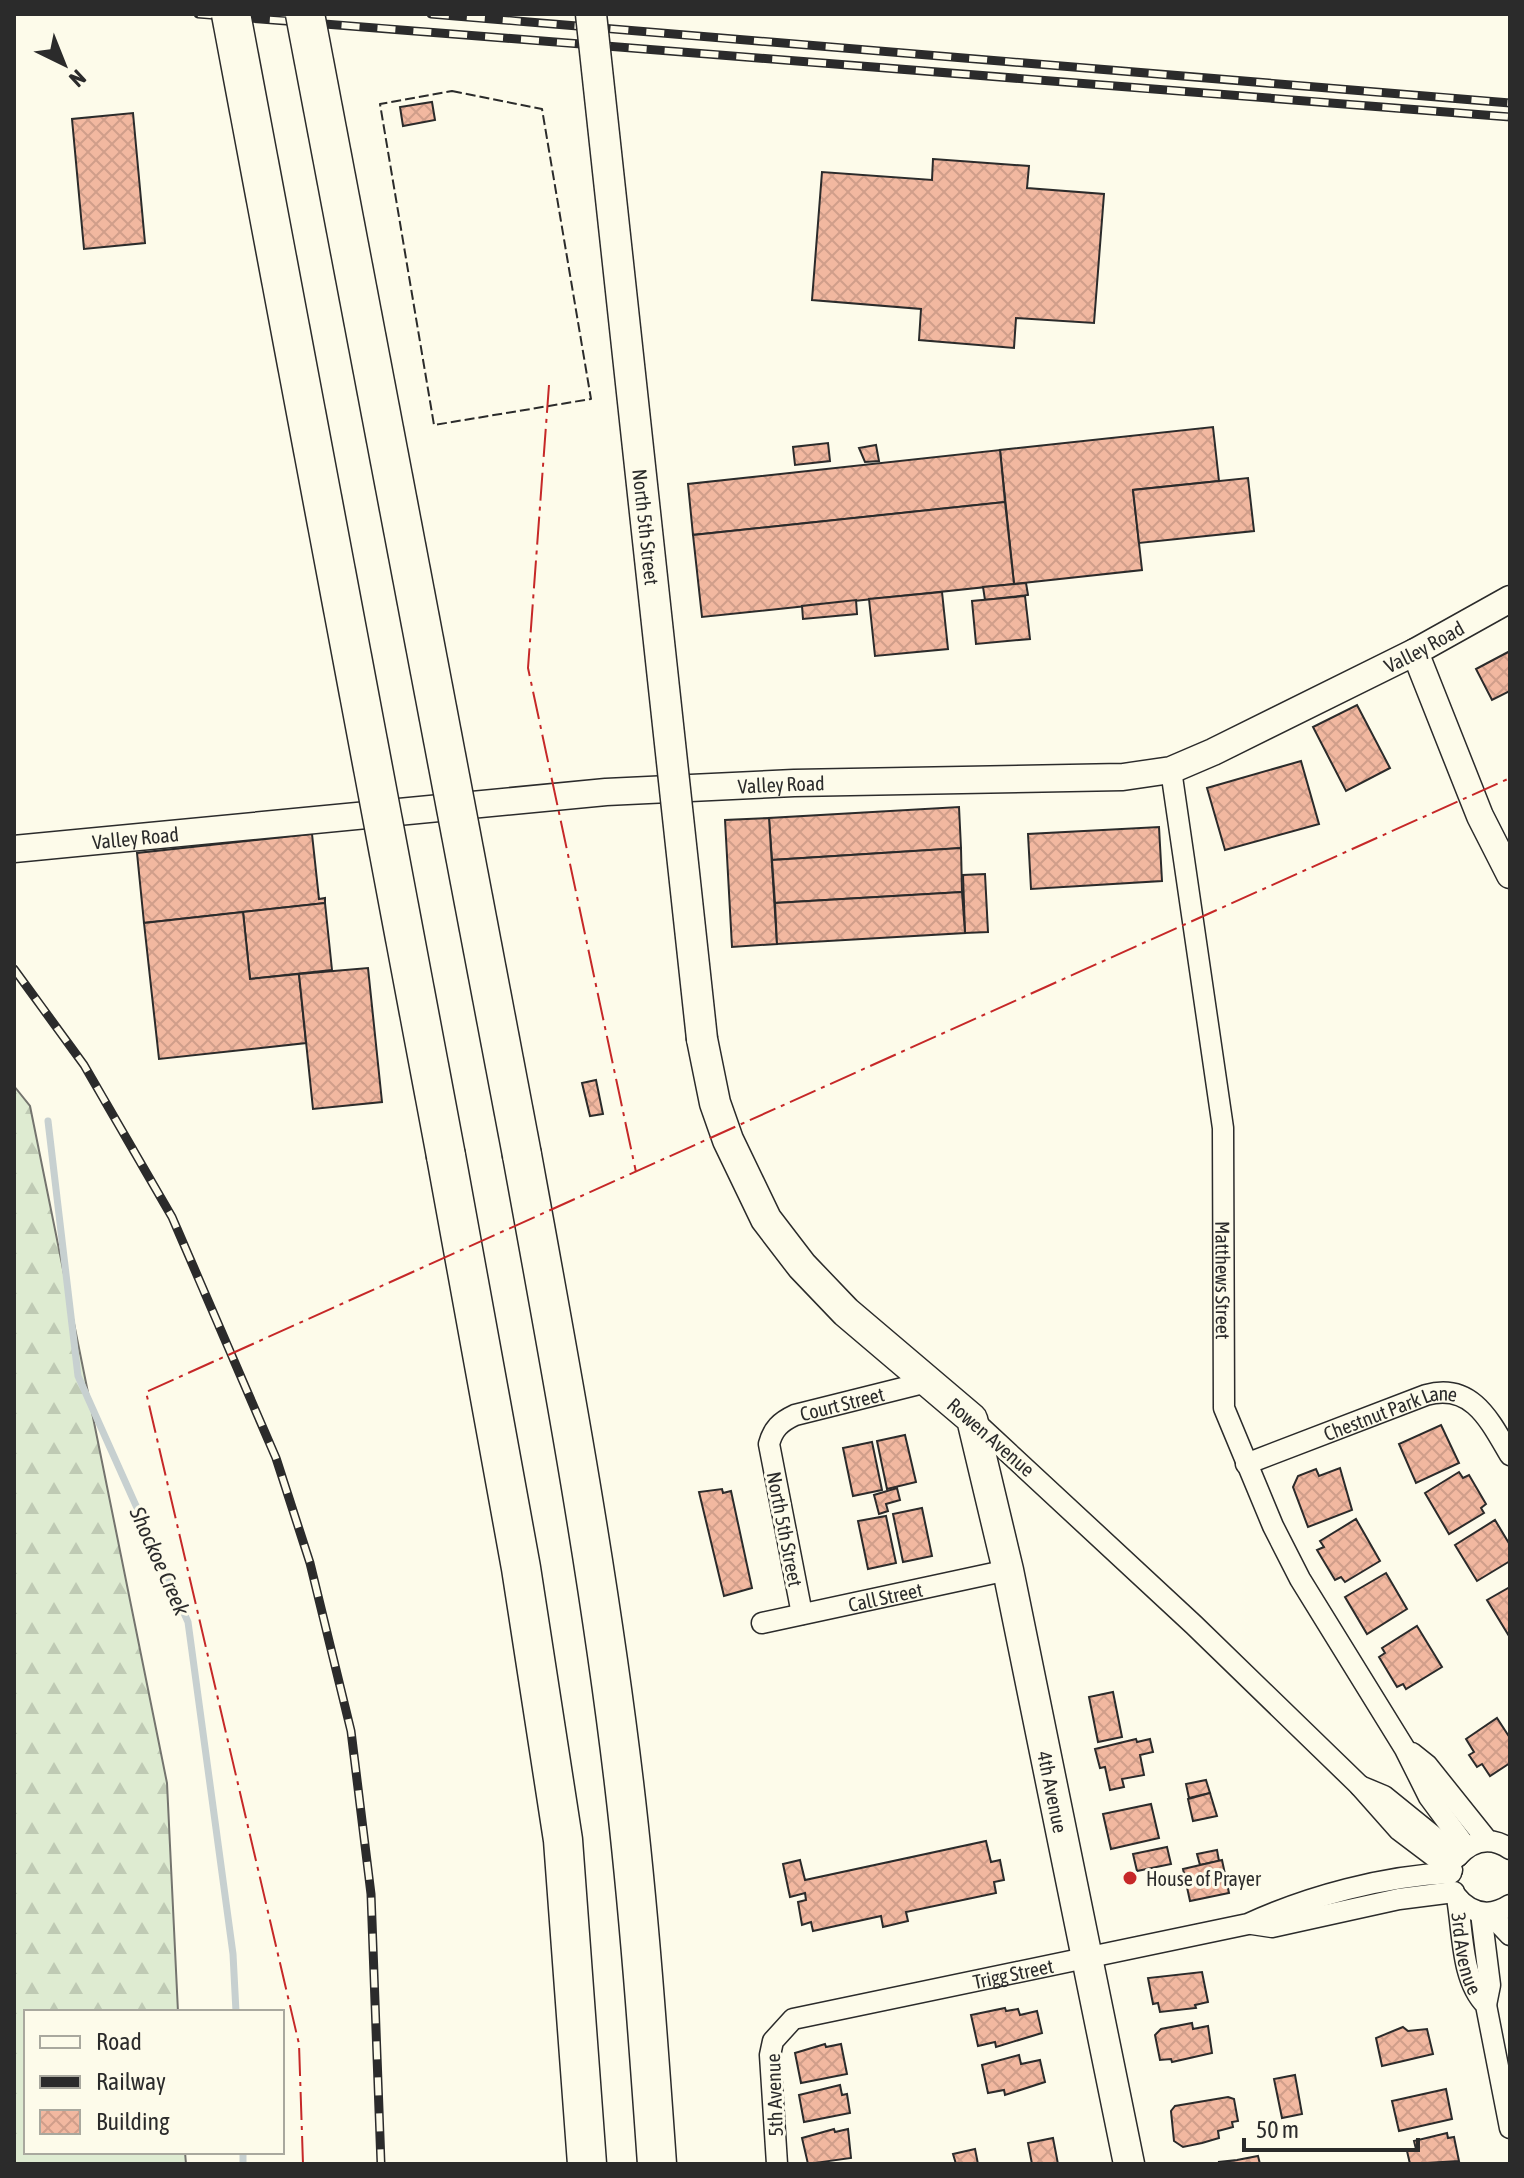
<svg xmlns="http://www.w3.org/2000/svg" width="1524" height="2178" viewBox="0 0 1524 2178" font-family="'Asap Condensed',sans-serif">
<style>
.forest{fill:url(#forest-firs);stroke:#74746e;stroke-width:2}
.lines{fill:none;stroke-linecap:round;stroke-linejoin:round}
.stream{stroke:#c7d0d0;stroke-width:7}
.building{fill:url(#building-cross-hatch);stroke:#2b2b2b;stroke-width:2}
.minor-casing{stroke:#2b2b2b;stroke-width:23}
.tertiary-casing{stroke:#2b2b2b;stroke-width:29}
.secondary-casing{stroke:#2b2b2b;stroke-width:33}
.motorway-casing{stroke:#2b2b2b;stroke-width:41}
.minor{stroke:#fdfbea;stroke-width:20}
.tertiary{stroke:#fdfbea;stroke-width:26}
.secondary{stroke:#fdfbea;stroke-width:30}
.motorway{stroke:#fdfbea;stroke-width:38}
.rail-casing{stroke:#2b2b2b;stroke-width:9}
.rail{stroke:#fdfbea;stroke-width:6;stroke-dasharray:18;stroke-linecap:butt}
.secondary-bridge-casing{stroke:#2b2b2b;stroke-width:33;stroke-linecap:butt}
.motorway-bridge-casing{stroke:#2b2b2b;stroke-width:41;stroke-linecap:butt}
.secondary-bridge{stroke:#fdfbea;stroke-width:30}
.motorway-bridge{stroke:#fdfbea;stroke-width:38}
.fence{stroke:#2b2b2b;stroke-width:2;stroke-dasharray:10 4;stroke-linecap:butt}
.power{stroke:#c62828;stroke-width:2;stroke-dasharray:28 6 4 6;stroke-linecap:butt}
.poi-dot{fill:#c62828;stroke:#fdfbea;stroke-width:3}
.labels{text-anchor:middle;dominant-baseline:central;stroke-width:6;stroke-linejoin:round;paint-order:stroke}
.street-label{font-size:20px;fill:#2b2b2b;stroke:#fdfbea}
.poi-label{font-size:20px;fill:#2b2b2b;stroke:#fdfbea;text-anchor:start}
.water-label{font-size:22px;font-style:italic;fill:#2b2b2b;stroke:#fdfbea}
</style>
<defs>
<pattern id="forest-firs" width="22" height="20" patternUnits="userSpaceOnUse" patternTransform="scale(2)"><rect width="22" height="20" fill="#deebd1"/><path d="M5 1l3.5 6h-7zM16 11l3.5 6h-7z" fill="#bfcab4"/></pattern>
<pattern id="building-cross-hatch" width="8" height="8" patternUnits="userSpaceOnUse" patternTransform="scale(2)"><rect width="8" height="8" fill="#f2b8a0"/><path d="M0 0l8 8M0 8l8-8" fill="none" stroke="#d09e8a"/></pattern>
</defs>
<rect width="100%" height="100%" fill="#fdfbea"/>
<polygon class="forest" points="14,1086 30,1106 167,1783 178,2012 26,2012 26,2152 185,2152 186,2164 14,2164"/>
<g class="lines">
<g class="stream">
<polyline points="48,1121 78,1376 188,1622 233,1954 236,2012"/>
<polyline points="243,2152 243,2164"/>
</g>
</g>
<g class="building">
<polygon points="432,102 435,120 403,126 400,107"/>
<polygon points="133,113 145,243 84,249 72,119"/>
<polygon points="933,159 1029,166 1027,188 1104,194 1094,323 1016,318 1014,348 919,340 921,309 812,300 822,172 932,180"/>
<polygon points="1213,427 1219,481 1133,490 1142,570 1014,584 1000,450"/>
<polygon points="828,443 830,461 795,465 793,447"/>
<polygon points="876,445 879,461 865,462 859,448"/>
<polygon points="1000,450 1005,502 693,535 688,484"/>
<polygon points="1248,478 1254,531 1139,543 1133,490"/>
<polygon points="1005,502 1014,584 702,617 693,535"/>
<polygon points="1026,583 1028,595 985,600 983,587"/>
<polygon points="942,592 948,649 875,656 869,599"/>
<polygon points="1025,596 1030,639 976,644 972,601"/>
<polygon points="856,600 857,614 803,619 802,606"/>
<polygon points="1510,651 1510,691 1492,700 1476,669"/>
<polygon points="1357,705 1390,768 1346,791 1313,727"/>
<polygon points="1301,761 1319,824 1225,850 1207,788"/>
<polygon points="959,807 961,848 772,860 769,818"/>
<polygon points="769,818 777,944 732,947 725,820"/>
<polygon points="1159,827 1162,881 1031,889 1028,834"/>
<polygon points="312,834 319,899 325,898 325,903 144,923 137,853"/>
<polygon points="961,848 962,892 775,903 772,860"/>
<polygon points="985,874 988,932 965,933 963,875"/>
<polygon points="962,892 965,933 777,944 775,903"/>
<polygon points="325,903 332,970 250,979 243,912"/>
<polygon points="243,912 250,979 299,974 306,1043 159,1059 144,923"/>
<polygon points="368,968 382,1102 313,1109 299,974"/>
<polygon points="596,1080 603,1114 590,1116 582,1083"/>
<polygon points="1441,1425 1459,1463 1416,1483 1399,1444"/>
<polygon points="905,1435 916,1482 887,1489 877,1441"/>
<polygon points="872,1442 882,1490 853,1496 843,1448"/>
<polygon points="1340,1468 1352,1510 1308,1527 1293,1487 1298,1476 1316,1469 1319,1476"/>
<polygon points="1459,1472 1463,1478 1469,1475 1486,1504 1481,1508 1484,1513 1449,1534 1425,1493"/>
<polygon points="897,1488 900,1500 886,1504 888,1511 879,1514 874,1495"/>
<polygon points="722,1489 723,1493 731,1491 752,1588 724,1596 699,1492"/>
<polygon points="922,1508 932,1556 903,1562 893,1514"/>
<polygon points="886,1516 896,1563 868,1569 858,1521"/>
<polygon points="1356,1519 1380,1561 1345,1582 1341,1577 1335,1580 1317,1550 1324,1547 1320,1541"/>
<polygon points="1495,1520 1510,1545 1510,1561 1477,1581 1455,1545"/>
<polygon points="1386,1573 1407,1609 1367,1634 1345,1597"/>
<polygon points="1510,1587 1510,1636 1509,1636 1487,1600"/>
<polygon points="1417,1626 1442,1667 1406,1689 1403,1684 1397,1687 1379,1657 1385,1653 1382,1648"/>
<polygon points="1113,1692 1122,1737 1098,1742 1089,1697"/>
<polygon points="1497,1718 1510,1738 1510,1763 1490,1776 1482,1764 1477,1767 1469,1755 1474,1752 1466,1739"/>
<polygon points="1136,1739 1137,1742 1150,1739 1153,1752 1140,1755 1144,1775 1122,1779 1124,1787 1110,1790 1105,1767 1100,1768 1095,1749"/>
<polygon points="1206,1780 1210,1793 1189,1798 1186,1784"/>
<polygon points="1210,1793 1217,1816 1193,1821 1188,1799"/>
<polygon points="1151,1804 1159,1838 1111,1849 1103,1814"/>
<polygon points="986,1841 991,1862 1000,1860 1004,1880 994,1882 996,1893 906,1912 908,1921 883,1927 881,1916 813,1931 811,1922 802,1925 798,1902 806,1900 805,1893 790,1897 783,1864 800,1860 805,1880"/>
<polygon points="1167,1847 1171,1864 1137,1871 1133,1854"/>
<polygon points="1217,1850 1219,1861 1200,1865 1197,1854"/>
<polygon points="1222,1860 1229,1893 1190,1901 1183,1869"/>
<polygon points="1202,1972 1208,2002 1195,2005 1196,2008 1160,2012 1158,2003 1153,2004 1148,1978"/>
<polygon points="1005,2008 1006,2011 1018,2009 1020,2015 1037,2011 1042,2033 996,2047 995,2042 978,2046 971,2015"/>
<polygon points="1192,2023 1193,2029 1208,2026 1212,2053 1172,2062 1171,2059 1160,2060 1155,2035 1161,2029"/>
<polygon points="1403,2027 1408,2031 1427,2029 1433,2054 1382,2066 1376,2038"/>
<polygon points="825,2044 826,2047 841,2044 847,2074 801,2083 795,2053"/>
<polygon points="1019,2055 1021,2064 1040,2060 1045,2082 1005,2095 1004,2090 988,2093 982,2065"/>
<polygon points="1295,2075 1302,2114 1282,2118 1274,2079"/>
<polygon points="840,2085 842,2095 847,2094 850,2113 804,2122 799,2095"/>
<polygon points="1446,2089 1452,2119 1399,2131 1392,2101"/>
<polygon points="1228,2097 1234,2099 1238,2121 1232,2122 1233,2127 1218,2131 1219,2138 1202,2143 1183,2147 1174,2141 1171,2111 1175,2106"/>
<polygon points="834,2129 835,2132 848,2129 851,2158 808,2164 802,2138"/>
<polygon points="1447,2133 1448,2138 1454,2137 1459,2161 1410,2164 1407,2151 1416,2149 1414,2141"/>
<polygon points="1053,2138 1058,2164 1032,2164 1028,2143"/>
<polygon points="975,2149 978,2164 956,2164 953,2154"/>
<polygon points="1258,2156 1260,2164 1218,2162 1237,2160"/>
</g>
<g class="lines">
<defs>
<g id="minor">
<path id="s1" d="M1171 770 1223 1128 1224 1408 1273 1526 1300 1579 1405 1749 1429 1797 1466 1847"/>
<polyline points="972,1419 1194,1625 1360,1786 1399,1830 1452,1870"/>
<path id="s2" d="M1246 1464 1426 1395C1472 1382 1490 1421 1510 1455"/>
<path id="s3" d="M802 1614 769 1444C773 1429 780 1422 795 1415L927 1382"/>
<path id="s4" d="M762 1623 1008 1570"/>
<polyline points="1412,1753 1427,1765 1487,1840"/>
<polyline points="1360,1786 1384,1796 1458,1856"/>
<path d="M1457 1857C1472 1840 1491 1836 1510 1849"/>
<path d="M1455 1895C1470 1914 1490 1918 1510 1905"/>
<path id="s5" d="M1457 1898C1463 1931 1461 1980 1486 2005L1510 2128"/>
<polyline points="1481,1913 1490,1985 1486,2005"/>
<polyline points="1490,1914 1510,1935"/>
<polyline points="1252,1924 1272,1927 1399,1899 1454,1892"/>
<path id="s6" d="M777 2164 770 2055 773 2041 793 2019 1248 1924C1309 1896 1384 1876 1451 1873"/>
</g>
<g id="tertiary">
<polyline points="1415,652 1480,816 1510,875"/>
<path id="s7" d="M14 849 606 792 794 783 1123 777 1171 770 1213 752 1415 652 1510 599"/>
</g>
<g id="secondary">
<path id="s8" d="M702 1039 715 1103 728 1140 766 1219 802 1266 846 1312 972 1419 1008 1570 1129 2164"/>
</g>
<g id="motorway">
<path d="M522 1155C560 1363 599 1573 624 1783 639 1910 648 2037 657 2164"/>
<polyline points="446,1156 521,1568 563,1840 587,2164"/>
</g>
</defs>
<use href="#minor" class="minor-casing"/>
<use href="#tertiary" class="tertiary-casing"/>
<use href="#secondary" class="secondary-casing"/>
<use href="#motorway" class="motorway-casing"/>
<use href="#minor" class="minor"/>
<use href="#tertiary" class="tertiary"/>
<use href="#secondary" class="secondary"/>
<use href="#motorway" class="motorway"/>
<defs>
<g id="rail">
<polyline points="198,14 1510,117"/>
<polyline points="431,14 1510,103"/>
<polyline points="14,969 84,1065 172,1217 276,1458 310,1563 351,1731 371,1894 381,2164"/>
</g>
</defs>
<use href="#rail" class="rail-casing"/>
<use href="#rail" class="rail"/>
<defs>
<g id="secondary-bridge">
<path id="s9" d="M591 14 702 1039"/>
</g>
<g id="motorway-bridge">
<polyline points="231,14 446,1156"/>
<polyline points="305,14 522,1155"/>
</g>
</defs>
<use href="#secondary-bridge" class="secondary-bridge-casing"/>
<use href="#motorway-bridge" class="motorway-bridge-casing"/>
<use href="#secondary-bridge" class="secondary-bridge"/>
<use href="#motorway-bridge" class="motorway-bridge"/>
<polygon class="fence" points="452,91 542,109 591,399 434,425 380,104"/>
<g class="power">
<polyline points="549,385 528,668 636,1172"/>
<polyline points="303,2164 299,2044 146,1392 1510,778"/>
</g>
</g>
<circle class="poi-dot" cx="1130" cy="1878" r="8"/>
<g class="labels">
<g class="street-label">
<text stroke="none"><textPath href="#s9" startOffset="516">North 5th Street</textPath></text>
<text stroke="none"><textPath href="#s7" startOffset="1442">Valley Road</textPath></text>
<text stroke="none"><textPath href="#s7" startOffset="770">Valley Road</textPath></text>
<text stroke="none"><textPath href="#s7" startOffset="122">Valley Road</textPath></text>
<text stroke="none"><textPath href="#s1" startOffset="514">Matthews Street</textPath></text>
<text stroke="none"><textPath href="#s3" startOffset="262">Court Street</textPath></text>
<text stroke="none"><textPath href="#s2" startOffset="154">Chestnut Park Lane</textPath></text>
<text transform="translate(991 1437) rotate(41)">Rowen Avenue</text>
<text transform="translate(785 1529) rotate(79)">North 5th Street</text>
<text stroke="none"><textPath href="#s4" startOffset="126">Call Street</textPath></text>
<text stroke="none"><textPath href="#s8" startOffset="862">4th Avenue</textPath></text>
<text stroke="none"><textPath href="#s5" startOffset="56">3rd Avenue</textPath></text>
<text stroke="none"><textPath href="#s6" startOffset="378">Trigg Street</textPath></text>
<text transform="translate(774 2095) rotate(-92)">5th Avenue</text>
</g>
<g class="poi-label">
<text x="1146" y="1878">House of Prayer</text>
</g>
<g class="water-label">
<text transform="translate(160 1561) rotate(66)">Shockoe Creek</text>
</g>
</g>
<rect width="1524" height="2178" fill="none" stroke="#2b2b2b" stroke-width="32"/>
<rect x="24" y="2010" width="260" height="144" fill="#fdfbea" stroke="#a9a89e" stroke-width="2"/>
<rect x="40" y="2036" width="40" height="12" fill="#fdfbea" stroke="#a9a89e" stroke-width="2"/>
<text x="96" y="2050" font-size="24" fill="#2b2b2b">Road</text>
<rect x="40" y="2076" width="40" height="12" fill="#2b2b2b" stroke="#a9a89e" stroke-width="2"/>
<text x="96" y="2090" font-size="24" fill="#2b2b2b">Railway</text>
<rect x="40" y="2110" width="40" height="24" fill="url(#building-cross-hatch)" stroke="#a9a89e" stroke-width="2"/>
<text x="96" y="2130" font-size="24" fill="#2b2b2b">Building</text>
<g transform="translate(64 64) rotate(137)" stroke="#fdfbea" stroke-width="6" paint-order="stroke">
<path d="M0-6L14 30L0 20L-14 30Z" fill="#2b2b2b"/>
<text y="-12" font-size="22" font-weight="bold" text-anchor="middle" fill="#2b2b2b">N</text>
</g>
<path d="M1244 2138v12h174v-12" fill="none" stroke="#2b2b2b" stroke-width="4"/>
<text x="1256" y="2138" font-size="24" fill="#2b2b2b" stroke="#fdfbea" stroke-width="6" paint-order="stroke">50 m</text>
</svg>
